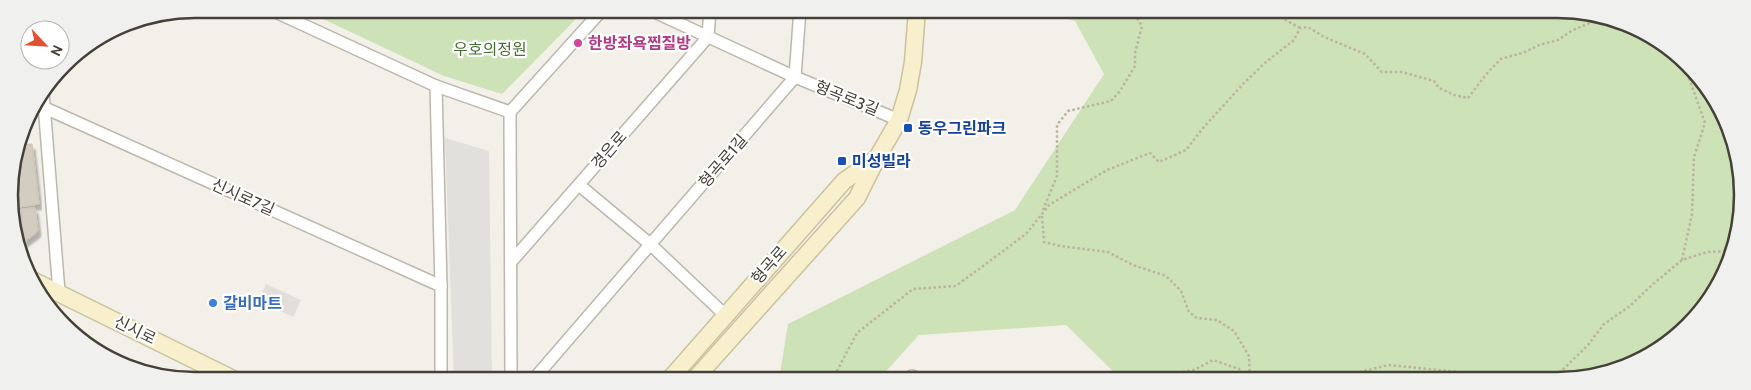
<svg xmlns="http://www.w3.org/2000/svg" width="1751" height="390" viewBox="0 0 1751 390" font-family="Cabin,'Noto Sans KR',sans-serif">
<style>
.industrial{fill:#e2dfda}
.green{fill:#cde2b7}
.parking{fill:#e1e0dd}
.building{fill:#d3ccc0;stroke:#cdc4b4;filter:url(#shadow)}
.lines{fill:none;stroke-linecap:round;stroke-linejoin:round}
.street-casing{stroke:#bdb7ac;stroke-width:14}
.secondary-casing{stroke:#cdc29e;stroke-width:19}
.path{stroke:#bdb39f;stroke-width:2.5;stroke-dasharray:2.5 2.5;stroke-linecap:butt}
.street{stroke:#fff;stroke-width:11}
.secondary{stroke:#f8efcd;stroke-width:16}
.hotel-dot{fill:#d1479c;stroke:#fff;stroke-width:2}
.transit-dot{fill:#1a4fb4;stroke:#fff;stroke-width:2}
.shop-dot{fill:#3f7fe0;stroke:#fff;stroke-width:2}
.labels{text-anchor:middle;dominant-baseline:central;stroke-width:4.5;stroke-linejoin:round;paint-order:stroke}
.hotel-label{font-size:16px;font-weight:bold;fill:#b23c85;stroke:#fff;text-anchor:start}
.park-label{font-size:16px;fill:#487032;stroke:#fff}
.street-label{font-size:16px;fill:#454038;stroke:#fff}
.transit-label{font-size:16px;font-weight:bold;fill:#164399;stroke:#fff;text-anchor:start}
.shop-label{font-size:16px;font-weight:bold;fill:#366cbe;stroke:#fff;text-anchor:start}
.rim{fill:none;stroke:#454038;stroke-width:2.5}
</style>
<defs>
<filter id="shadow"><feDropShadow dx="3" dy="5.5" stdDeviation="1" flood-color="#0004"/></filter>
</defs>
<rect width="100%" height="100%" fill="#f2f0e9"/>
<polygon class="industrial" points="266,284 301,300 293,317 258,301"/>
<g class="green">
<polygon points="302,9 586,9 502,94 444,76"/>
<polygon points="1046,10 1581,10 1649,34 1704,82 1736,147 1741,220 1723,278 1687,327 1638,362 1580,380 1122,380 1066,325 919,335 878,380 779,380 788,324 1015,210 1104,74 1075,21 1045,13"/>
</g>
<polygon class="parking" points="445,138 489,151 492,380 454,380"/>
<g class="building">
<polygon points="32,144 39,204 12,208 9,183 19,145"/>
<polygon points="35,208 38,231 24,242 21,209"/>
<polygon points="18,211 22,243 15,241 12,212"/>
</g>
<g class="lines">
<defs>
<g id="street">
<polyline points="269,9 436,86 510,112 603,9"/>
<polyline points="648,9 795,77 899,120"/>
<polyline points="436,86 441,286 441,380"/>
<polyline points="43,92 59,292"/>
<polyline points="45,108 441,286"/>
<polyline points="510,112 511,380"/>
<polyline points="579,185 650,244 725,315"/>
<polyline points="511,262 708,37 710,9"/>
<polyline points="533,380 795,77 800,9"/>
<polyline points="910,380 912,376 922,380"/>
</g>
<g id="secondary">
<polyline points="34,281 235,380"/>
<polyline points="669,380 844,181 877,158"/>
<polyline points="694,380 857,198 877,158 899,120 908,90 913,62 917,10"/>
</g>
</defs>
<use href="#street" class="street-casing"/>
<use href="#secondary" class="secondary-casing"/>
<g class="path">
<polyline points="1267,10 1300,28"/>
<polyline points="1043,210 1057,176 1057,125 1068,111 1111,101 1120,91 1135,66 1135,53 1142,26 1132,10"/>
<polyline points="1042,216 1044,242 1060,246 1108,252 1133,265 1166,276 1181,291 1189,312 1197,318 1217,320 1234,331 1249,356 1250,380"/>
<polyline points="1682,260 1692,214 1694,157 1705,123 1684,64"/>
<polyline points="832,380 857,333 913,289 956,286 1026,234 1049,205 1107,170 1150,153 1159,162 1186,150 1203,128 1243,84 1266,62 1294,40 1300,28 1308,27 1324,37 1365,54 1382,72 1402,72 1434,81 1439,88 1454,95 1468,98 1488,72 1501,59 1525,52 1539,45 1558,40 1573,30 1602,18"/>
<polyline points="1161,380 1163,375 1194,370 1213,360 1239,369 1244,380"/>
<polyline points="1347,380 1356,373 1388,365 1459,372 1485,380"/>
<polyline points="1552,380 1588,345 1604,324 1630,306 1652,285 1682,260 1707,252 1731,251"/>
</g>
<use href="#street" class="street"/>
<use href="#secondary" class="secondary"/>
</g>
<circle class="hotel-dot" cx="578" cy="43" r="5"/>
<g class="transit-dot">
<rect x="903" y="123" width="10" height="10" rx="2.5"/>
<rect x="837" y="156" width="10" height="10" rx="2.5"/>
</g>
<circle class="shop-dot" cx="213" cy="303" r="5"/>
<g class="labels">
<g class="hotel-label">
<text x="588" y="43">한방좌욕찜질방</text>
</g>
<g class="park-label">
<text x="490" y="49">우호의정원</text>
</g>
<g class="street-label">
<text transform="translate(847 98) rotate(22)">형곡로3길</text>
<text transform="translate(609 150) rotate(-49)">경은로</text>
<text transform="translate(723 161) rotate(-49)">형곡로1길</text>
<text transform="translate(243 197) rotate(24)">신시로7길</text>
<text transform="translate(769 265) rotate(-49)">형곡로</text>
<text transform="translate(135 330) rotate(26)">신시로</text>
</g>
<g class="transit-label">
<text x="918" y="128">동우그린파크</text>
<text x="852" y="161">미성빌라</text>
</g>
<g class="shop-label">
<text x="223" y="303">갈비마트</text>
</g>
</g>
<path d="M0 0H1751V390H0ZM195 18H1557A177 177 0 0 1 1734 195V195A177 177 0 0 1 1557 372H195A177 177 0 0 1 18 195V195A177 177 0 0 1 195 18Z" fill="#f0f0ef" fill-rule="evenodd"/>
<path class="rim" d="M195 18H1557A177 177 0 0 1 1734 195V195A177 177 0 0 1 1557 372H195A177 177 0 0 1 18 195V195A177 177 0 0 1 195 18Z"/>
<g transform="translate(45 45) rotate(115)"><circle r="24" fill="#ffffff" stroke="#b5b3af"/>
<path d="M0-4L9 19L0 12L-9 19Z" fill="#e05132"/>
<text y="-8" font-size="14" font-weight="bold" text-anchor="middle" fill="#454038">N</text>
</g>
</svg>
